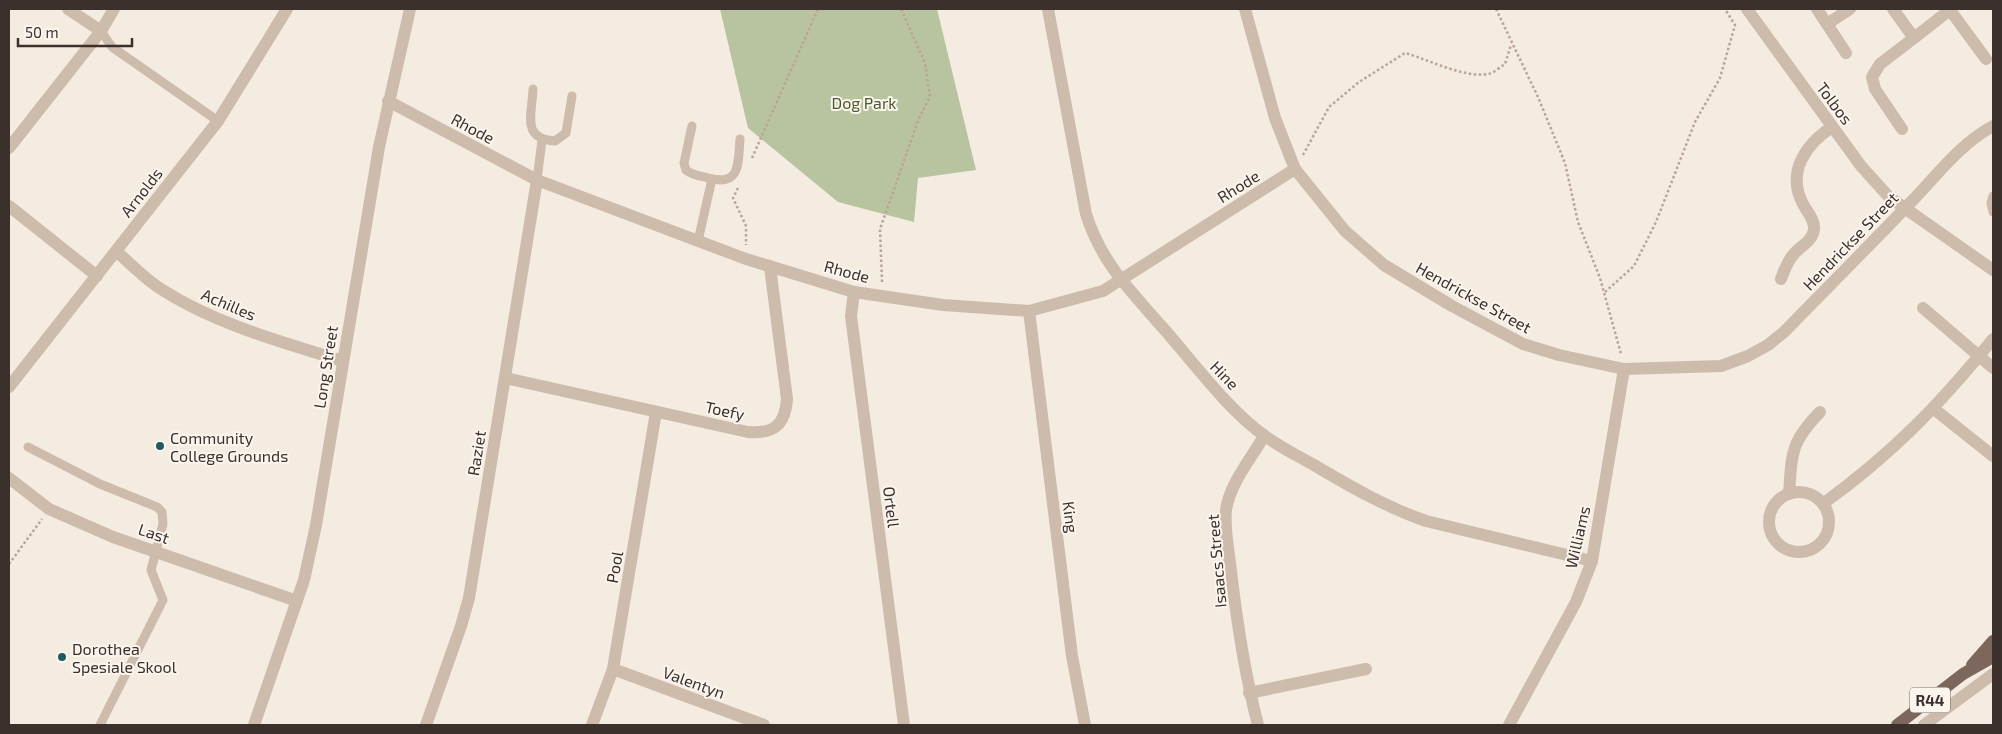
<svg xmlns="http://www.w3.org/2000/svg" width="2002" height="734" viewBox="0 0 2002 734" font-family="'Exo 2',sans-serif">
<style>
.green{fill:#b8c4a0}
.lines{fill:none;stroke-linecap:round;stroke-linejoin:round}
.path{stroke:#b9a596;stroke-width:2.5;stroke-dasharray:2.5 2.5;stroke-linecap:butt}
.service{stroke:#cdbbac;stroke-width:9}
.minor{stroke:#cdbbac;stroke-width:12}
.tertiary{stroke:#cdbbac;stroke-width:12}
.primary{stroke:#7d675c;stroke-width:12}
.poi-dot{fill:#1f5a5e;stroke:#fbf5ee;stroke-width:2}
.labels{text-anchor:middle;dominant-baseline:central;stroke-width:4;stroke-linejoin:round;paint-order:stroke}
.shield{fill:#fbf5ee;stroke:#756b66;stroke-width:1}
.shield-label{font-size:15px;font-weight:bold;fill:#3b302b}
.park-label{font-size:16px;fill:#4a5a2e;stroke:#fbf5ee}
.street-label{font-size:16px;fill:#3b302b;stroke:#fbf5ee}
.poi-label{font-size:16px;fill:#3b302b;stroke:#fbf5ee;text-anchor:start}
</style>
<rect width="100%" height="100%" fill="#f4ebe1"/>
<polygon class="green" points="720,9 937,9 976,170 918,178 914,222 838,202 748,128"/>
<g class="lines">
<g class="path">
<polyline points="1496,9 1538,97 1565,163 1578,222 1600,278 1621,354"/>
<path d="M1303 155 1329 107 1359 82 1405 53C1430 60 1463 78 1488 74 1494 73 1500 67 1505 64L1511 45"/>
<polyline points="752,158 818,9"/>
<polyline points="738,188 733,198 746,226 746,245"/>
<polyline points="882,282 880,229 919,118 930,97 925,63 901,9"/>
<polyline points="1605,292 1634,266 1656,222 1695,122 1720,78 1735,25 1725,9"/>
<polyline points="9,564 42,519"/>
</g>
<g class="service">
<polyline points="101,31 112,47 218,121"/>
<path d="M533 89C532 116 521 138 555 141L566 133 572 96"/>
<path d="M692 126 684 163 686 170C692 175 700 176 708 178 741 187 738 163 740 139"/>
<polyline points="537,180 542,140"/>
<polyline points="1993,196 1991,203 1993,212"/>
<polyline points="698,241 712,179"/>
<polyline points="28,447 100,484 157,507 162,512 163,524 151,570 163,600 100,725"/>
</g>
<g class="minor">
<polyline points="68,9 101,31"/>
<path d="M1048 9 1086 214C1102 264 1130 290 1164 329 1193 362 1229 411 1265 436 1280 447 1298 456 1314 465 1351 487 1386 507 1426 521L1592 561"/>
<path d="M1245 9 1275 118 1295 169 1345 231 1384 265 1452 306 1523 344 1559 355 1624 369 1721 366 1748 356 1768 345 1784 332C1827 288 1870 245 1912 201 1938 174 1960 144 1993 126"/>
<polyline points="1747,9 1861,166 1889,197 1993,270"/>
<polyline points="1817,9 1846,53"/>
<polyline points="1893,9 1914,38 1951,9"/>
<polyline points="1950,10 1986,59"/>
<polyline points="1827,24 1850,9"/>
<polyline points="388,101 537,180 746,259 854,292 943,305 1029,311 1103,291 1295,169"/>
<polyline points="1902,129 1875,89 1872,77 1880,64 1914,38"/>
<polyline points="9,148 101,31 114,9"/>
<polyline points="9,206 97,276"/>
<path d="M117 252C131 264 145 279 161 289 215 324 282 342 343 361"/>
<path d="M1781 279C1784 271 1787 262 1793 255 1800 246 1813 241 1814 229 1815 220 1807 212 1803 204 1786 172 1806 144 1832 127"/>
<polyline points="854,292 851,316 904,725"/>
<polyline points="1923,308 1993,368"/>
<polyline points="1029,311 1072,656 1085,725"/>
<path d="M505 378 748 432C774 434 785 425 787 399L770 267"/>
<polyline points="9,387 218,121 287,9"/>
<polyline points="1934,409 1993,456"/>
<polyline points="9,478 49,509 113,537 297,601"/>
<circle cx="1799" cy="522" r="30"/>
<path d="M1789 494C1792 453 1790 443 1820 412"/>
<path d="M1824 503C1893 453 1940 404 1993 339"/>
<polyline points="613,669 764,725"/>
<polyline points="1249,693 1366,669"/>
<polyline points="426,725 461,626 469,598 537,180"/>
<polyline points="592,725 613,669 656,412"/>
<path d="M1258 725C1245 675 1237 623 1231 571 1229 552 1224 530 1226 510 1230 483 1251 459 1264 436"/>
<polyline points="1509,725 1576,602 1592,561 1624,369"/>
<polyline points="1924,725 1993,674"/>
</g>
<polyline class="tertiary" points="254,725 304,580 316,525 379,147 410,9"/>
<g class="primary">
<polyline points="1972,665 1993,641"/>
<polyline points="1897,725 1963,674 1993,657"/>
</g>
</g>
<g class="poi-dot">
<circle cx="160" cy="446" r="5"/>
<circle cx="62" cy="657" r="5"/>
</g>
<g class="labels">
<rect class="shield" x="1910" y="687.5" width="40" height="25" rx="4"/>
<g class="shield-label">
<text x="1930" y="700">R44</text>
</g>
<g class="park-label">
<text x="864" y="102">Dog Park</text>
</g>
<g class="street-label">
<text transform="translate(1835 103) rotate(53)">Tolbos</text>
<text transform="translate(473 128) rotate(28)">Rhode</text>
<text transform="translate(1238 186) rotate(-32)">Rhode</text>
<text transform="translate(141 192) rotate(-52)">Arnolds</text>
<text transform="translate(1850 241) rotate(-46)">Hendrickse Street</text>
<text transform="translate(847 271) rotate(15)">Rhode</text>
<text transform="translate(1474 297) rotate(29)">Hendrickse Street</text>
<text transform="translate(229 304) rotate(23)">Achilles</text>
<text transform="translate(325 367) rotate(-81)">Long Street</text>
<text transform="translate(1225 375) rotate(46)">Hine</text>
<text transform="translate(725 410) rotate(12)">Toefy</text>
<text transform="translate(476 453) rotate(-81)">Raziet</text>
<text transform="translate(892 507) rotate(83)">Ortell</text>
<text transform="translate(1071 517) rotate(83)">King</text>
<text transform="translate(154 533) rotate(19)">Last</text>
<text transform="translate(1577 537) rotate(-77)">Williams</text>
<text transform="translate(1216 561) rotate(-95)">Isaacs Street</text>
<text transform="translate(614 567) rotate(-80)">Pool</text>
<text transform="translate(694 682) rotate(20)">Valentyn</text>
</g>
<g class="poi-label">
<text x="170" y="437">Community<tspan x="170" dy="18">College Grounds</tspan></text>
<text x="72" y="648">Dorothea<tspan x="72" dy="18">Spesiale Skool</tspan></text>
</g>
</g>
<rect width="2002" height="734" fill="none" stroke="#3b302b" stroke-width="20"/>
<path d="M18 38v8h114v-8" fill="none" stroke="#3b302b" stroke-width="2.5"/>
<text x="25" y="38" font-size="15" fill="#3b302b" stroke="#fbf5ee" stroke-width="4" paint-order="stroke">50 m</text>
</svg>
